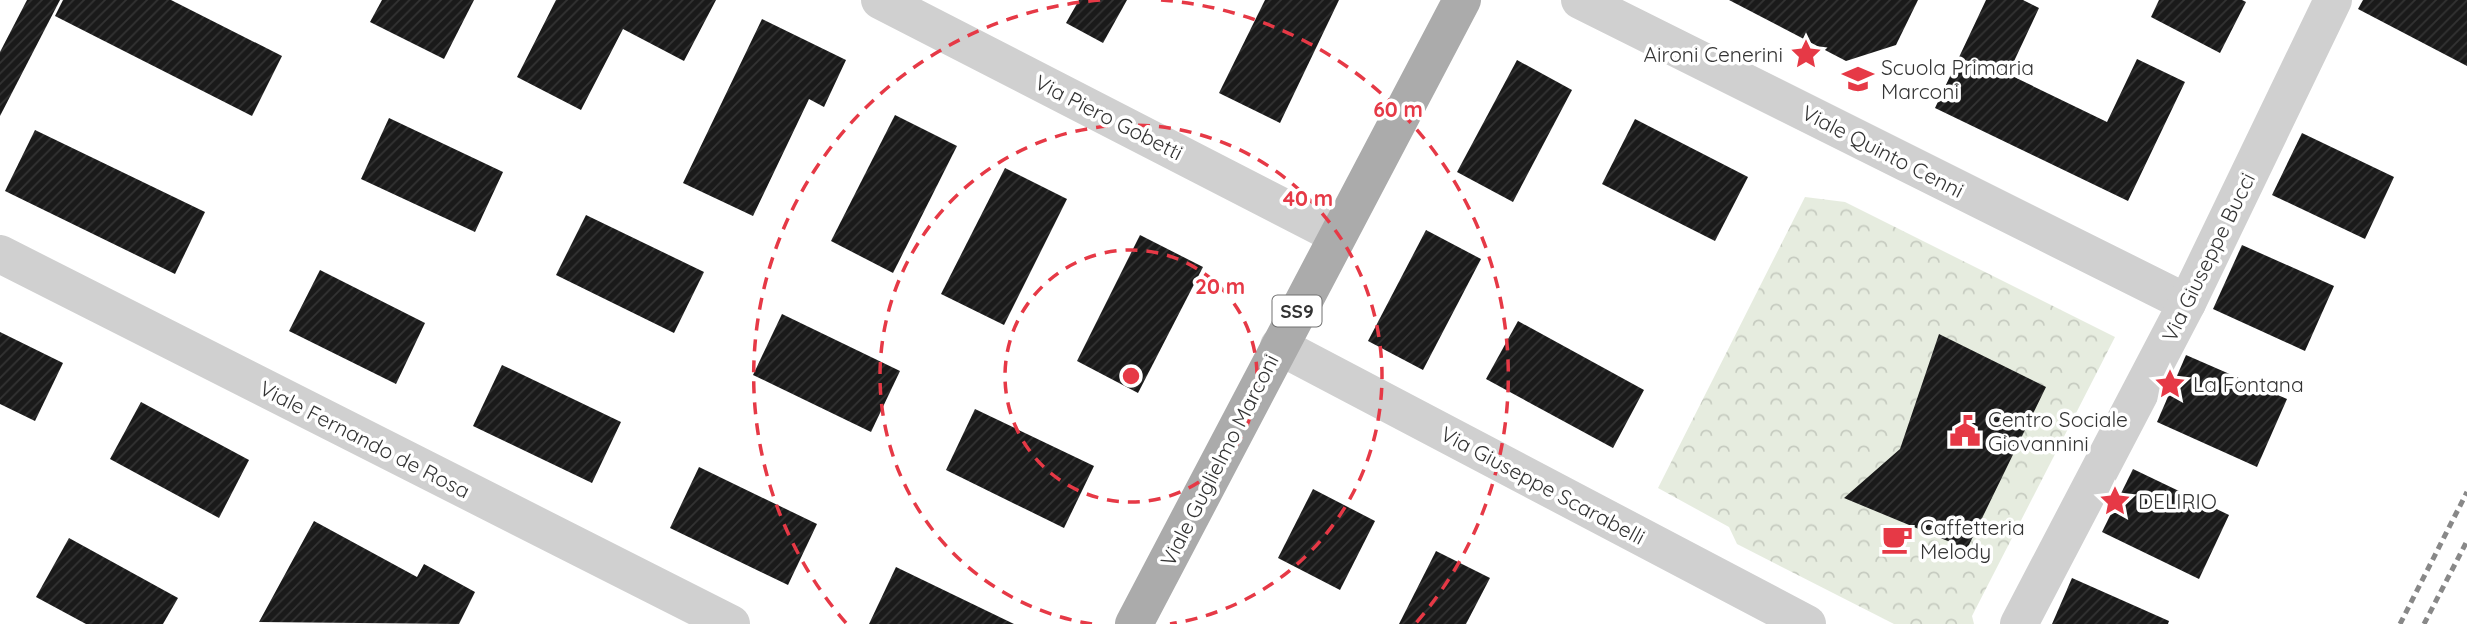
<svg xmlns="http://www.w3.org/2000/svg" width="2467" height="624" viewBox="0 0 2467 624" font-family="Quicksand,sans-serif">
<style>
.park{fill:url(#park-crowns)}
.building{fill:url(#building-hatch)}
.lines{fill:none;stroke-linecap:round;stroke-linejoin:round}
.minor{stroke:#d0d0d0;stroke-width:38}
.major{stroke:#ababab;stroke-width:38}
.rail{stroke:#888;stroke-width:5;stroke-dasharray:7 5;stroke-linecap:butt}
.ring{fill:none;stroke:#e63946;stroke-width:3.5;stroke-dasharray:12 9}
.labels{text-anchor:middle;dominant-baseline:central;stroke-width:7;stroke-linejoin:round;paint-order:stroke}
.shield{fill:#fff;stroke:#707070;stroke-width:2}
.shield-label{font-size:19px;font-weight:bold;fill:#333}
.poi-label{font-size:21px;fill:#333;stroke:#fff;text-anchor:start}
.street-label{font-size:21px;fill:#333;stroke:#fff}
.centre{fill:#e63946;stroke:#fff;stroke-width:3.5}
.ring-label{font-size:21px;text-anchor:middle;font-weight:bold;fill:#e63946;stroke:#fff;stroke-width:7;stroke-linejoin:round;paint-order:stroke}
</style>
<defs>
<pattern id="park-crowns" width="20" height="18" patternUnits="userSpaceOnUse" patternTransform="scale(1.75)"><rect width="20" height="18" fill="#e6ecdf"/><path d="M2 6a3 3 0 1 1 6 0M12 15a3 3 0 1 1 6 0" fill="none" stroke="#c6cbc0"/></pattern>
<pattern id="building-hatch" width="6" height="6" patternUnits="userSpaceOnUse" patternTransform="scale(1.75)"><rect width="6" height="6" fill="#1a1a1a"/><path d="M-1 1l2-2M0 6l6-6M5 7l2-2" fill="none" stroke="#333"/></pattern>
</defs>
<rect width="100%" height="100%" fill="#fff"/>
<polygon class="park" points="1805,197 1845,202 2115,337 1972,616 1974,624 1894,624 1737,544 1729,527 1658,488"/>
<g class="building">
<polygon points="27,0 60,0 0,116 0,52"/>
<polygon points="63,0 171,0 282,56 252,116 55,16"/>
<polygon points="382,0 474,0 444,59 370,22"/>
<polygon points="556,0 716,0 684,61 623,29 581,110 517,77"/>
<polygon points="1079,0 1127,0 1103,43 1066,23"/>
<polygon points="1265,0 1339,0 1280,123 1219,93"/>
<polygon points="1729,0 1918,0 1896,45 1846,61"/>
<polygon points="1986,0 2023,0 2039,8 2008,74 2107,122 2137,59 2185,82 2128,201 1935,108"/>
<polygon points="2159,0 2242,0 2246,2 2220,53 2151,17"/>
<polygon points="2363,0 2467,0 2467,66 2358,9"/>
<polygon points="762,19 846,60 824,107 809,99 753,216 683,183"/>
<polygon points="1517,60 1572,90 1513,202 1457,172"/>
<polygon points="895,115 957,146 893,273 831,241"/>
<polygon points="389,118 503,172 475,232 361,179"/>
<polygon points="1635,119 1748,177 1715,241 1602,184"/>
<polygon points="35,130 205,212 175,274 5,191"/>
<polygon points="2302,133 2394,177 2365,239 2272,195"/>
<polygon points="1005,168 1067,199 1004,325 941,294"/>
<polygon points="586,215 704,272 674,333 556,275"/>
<polygon points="1426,230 1481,259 1423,370 1368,341"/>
<polygon points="1140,235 1203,267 1138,393 1077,361"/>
<polygon points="2242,245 2334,286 2305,351 2213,309"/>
<polygon points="320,270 425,323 396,384 289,331"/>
<polygon points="782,314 900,371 871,432 753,375"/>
<polygon points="1518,321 1644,390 1613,448 1486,379"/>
<polygon points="0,332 63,363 35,421 0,404"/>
<polygon points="1939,334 2046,387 1967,549 1844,498 1900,449"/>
<polygon points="2186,355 2287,399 2257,467 2157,422"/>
<polygon points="502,365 621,422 592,483 473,426"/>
<polygon points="141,402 249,460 219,518 110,459"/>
<polygon points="975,409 1094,466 1064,528 946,470"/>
<polygon points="699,467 817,524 788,585 670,528"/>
<polygon points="2133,469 2229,515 2199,579 2102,532"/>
<polygon points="1313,489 1375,521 1340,590 1278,558"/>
<polygon points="314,521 417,577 424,564 475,592 459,624 259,622"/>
<polygon points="69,538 178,598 163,624 86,624 36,597"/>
<polygon points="1436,551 1490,578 1466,624 1399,624"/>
<polygon points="896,567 1014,624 869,624"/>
<polygon points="2072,578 2169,621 2168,624 2052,624"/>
</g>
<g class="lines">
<g class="minor">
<polyline points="880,0 1337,235"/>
<polyline points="1580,0 2187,303"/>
<polyline points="0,254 731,624"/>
<polyline points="1279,346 1807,624"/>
<polyline points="2019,624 2187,303 2333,0"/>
</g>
<polyline class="major" points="1134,624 1462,0"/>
<g class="rail">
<polyline points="2400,624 2467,492"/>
<polyline points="2424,624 2467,541"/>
</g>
</g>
<g class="ring">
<circle cx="1131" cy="376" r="126"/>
<path d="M1092 624A251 251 0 1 1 1170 624"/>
<path d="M846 623A377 377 0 0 1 1101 0M1161 0A377 377 0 0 1 1416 623"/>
</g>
<defs>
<symbol id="sight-bare" viewBox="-9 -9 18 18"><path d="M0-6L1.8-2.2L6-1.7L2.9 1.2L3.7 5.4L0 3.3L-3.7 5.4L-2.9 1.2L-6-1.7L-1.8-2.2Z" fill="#e63946" stroke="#fff" stroke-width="2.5" paint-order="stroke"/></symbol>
<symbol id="school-bare" viewBox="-9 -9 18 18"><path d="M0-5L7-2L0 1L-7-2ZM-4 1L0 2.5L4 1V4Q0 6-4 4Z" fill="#e63946" stroke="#fff" stroke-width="2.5" paint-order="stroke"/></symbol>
<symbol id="civic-bare" viewBox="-9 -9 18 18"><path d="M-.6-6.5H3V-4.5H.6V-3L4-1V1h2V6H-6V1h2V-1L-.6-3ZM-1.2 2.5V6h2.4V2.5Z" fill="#e63946" stroke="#fff" stroke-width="2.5" paint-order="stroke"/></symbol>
<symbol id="cafe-bare" viewBox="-9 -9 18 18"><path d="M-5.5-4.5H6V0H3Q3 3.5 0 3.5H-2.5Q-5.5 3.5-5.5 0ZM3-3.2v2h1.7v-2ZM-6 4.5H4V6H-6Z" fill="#e63946" stroke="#fff" stroke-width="2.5" paint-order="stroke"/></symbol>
</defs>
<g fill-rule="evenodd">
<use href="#sight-bare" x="1784" y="32" width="44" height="44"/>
<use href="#school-bare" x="1836" y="57" width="44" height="44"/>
<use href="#sight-bare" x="2148" y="362" width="44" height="44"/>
<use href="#civic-bare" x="1943" y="409" width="44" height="44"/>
<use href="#sight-bare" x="2093" y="479" width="44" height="44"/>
<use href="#cafe-bare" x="1875" y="517" width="44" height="44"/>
</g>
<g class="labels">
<rect class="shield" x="1272.5" y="295.5" width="49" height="31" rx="5"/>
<g class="shield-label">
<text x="1297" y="311">SS9</text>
</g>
<g class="poi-label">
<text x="1783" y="54" text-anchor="end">Aironi Cenerini</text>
<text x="1881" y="67">Scuola Primaria<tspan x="1881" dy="24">Marconi</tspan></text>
<text x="2193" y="384">La Fontana</text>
<text x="1988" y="419">Centro Sociale<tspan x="1988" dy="24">Giovannini</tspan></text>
<text x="2138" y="501">DELIRIO</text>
<text x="1920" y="527">Caffetteria<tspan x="1920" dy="24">Melody</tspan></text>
</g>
<g class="street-label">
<text transform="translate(1109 117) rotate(27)">Via Piero Gobetti</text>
<text transform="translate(1883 151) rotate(27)">Viale Quinto Cenni</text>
<text transform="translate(2208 257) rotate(-64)">Via Giuseppe Bucci</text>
<text transform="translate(365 439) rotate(27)">Viale Fernando de Rosa</text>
<text transform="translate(1219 460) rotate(-63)">Viale Guglielmo Marconi</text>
<text transform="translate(1543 485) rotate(28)">Via Giuseppe Scarabelli</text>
</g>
</g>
<circle cx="1131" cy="376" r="10" class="centre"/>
<g class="ring-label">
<text x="1398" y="117">60 m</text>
<text x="1308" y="206">40 m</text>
<text x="1220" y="294">20 m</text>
</g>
</svg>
